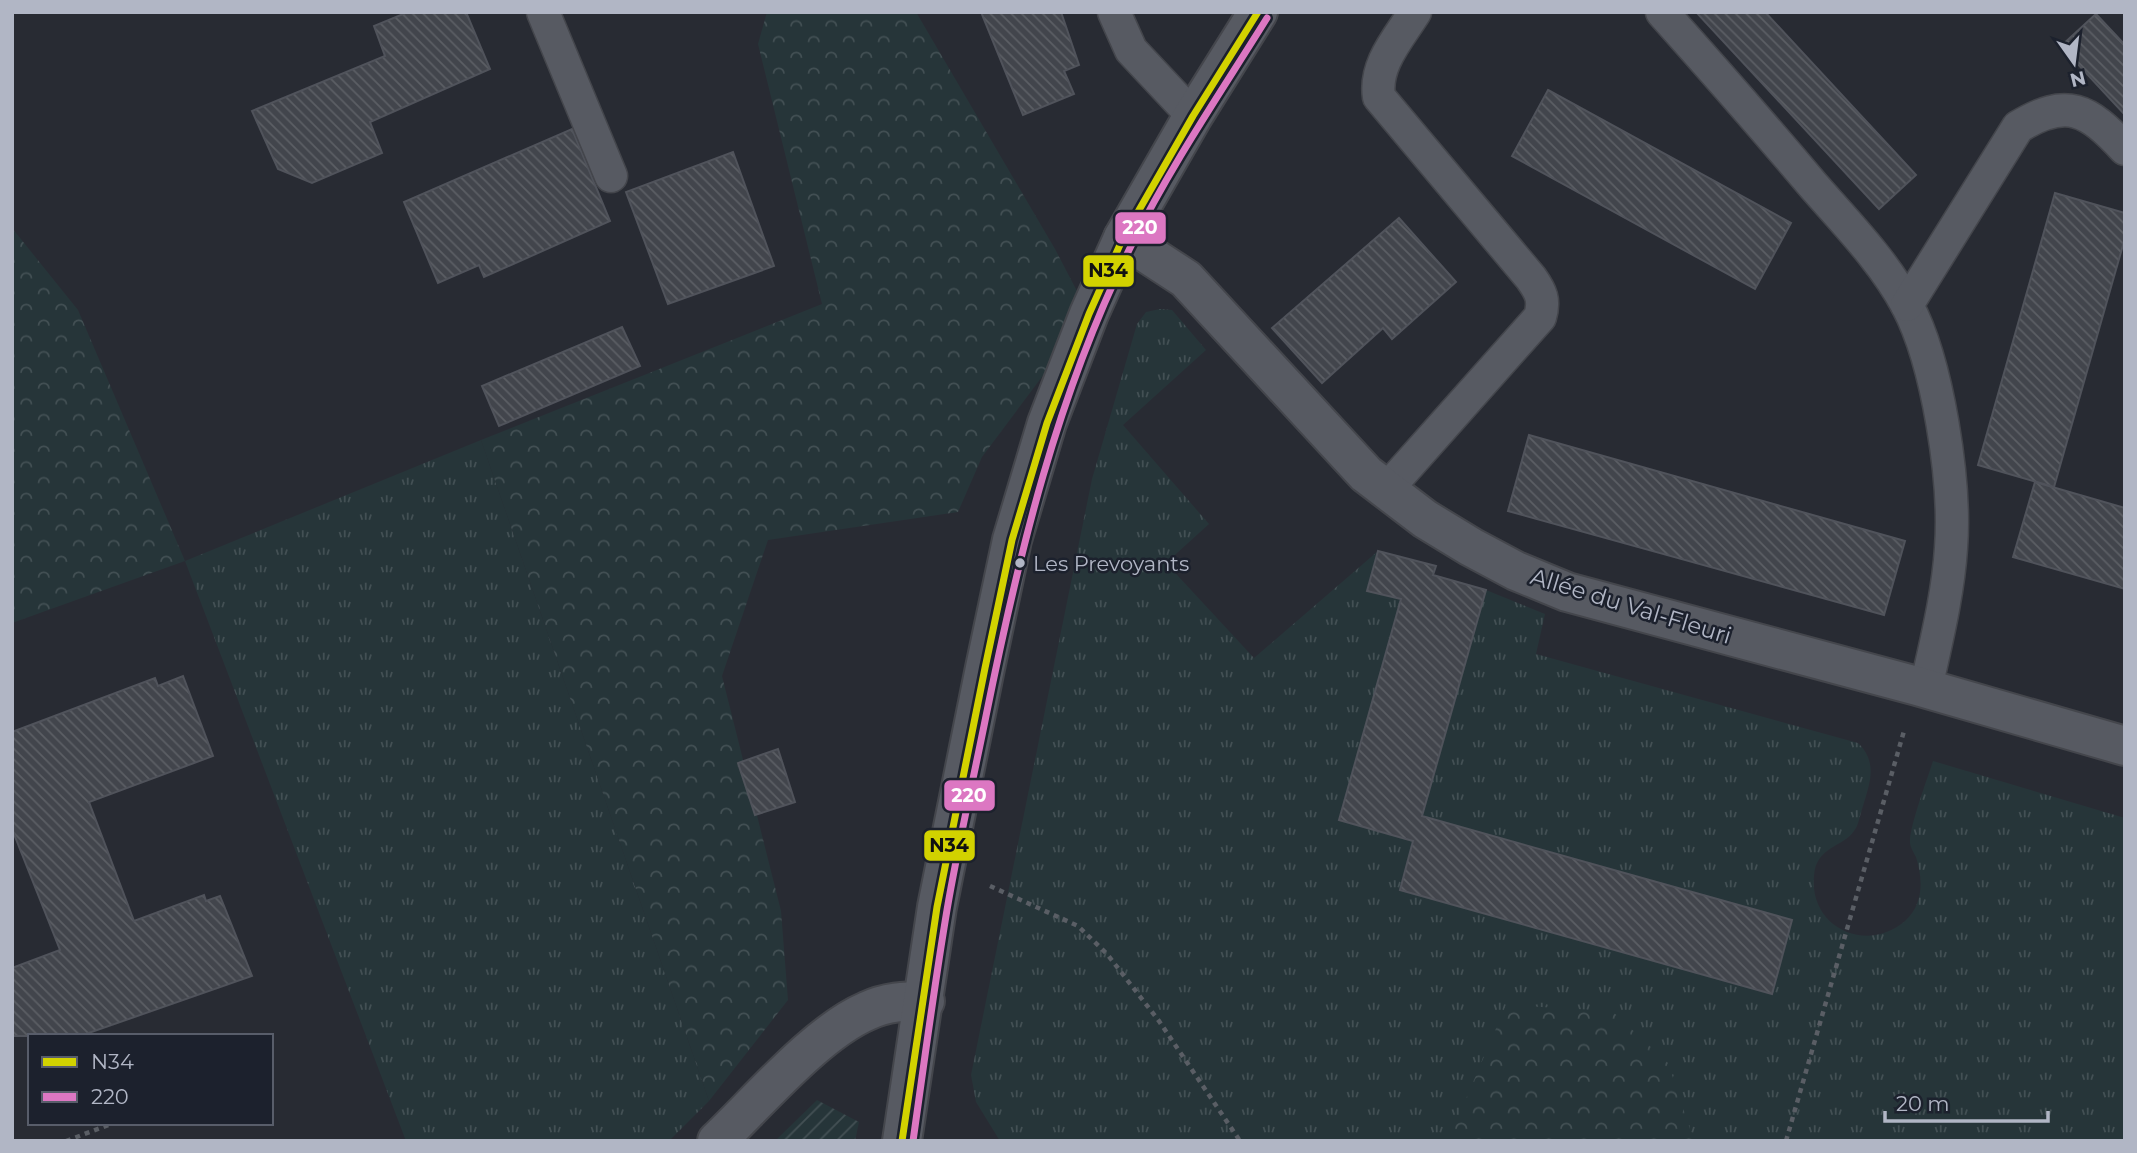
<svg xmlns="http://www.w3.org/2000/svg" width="2137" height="1153" viewBox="0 0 2137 1153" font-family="Montserrat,sans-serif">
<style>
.grass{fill:url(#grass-tufts)}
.forest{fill:url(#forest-crowns)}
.garden{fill:url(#garden-furrows)}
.building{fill:url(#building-back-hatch);stroke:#50535b;stroke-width:2}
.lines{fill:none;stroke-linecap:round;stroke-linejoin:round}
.service-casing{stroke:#44464c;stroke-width:35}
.minor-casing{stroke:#44464c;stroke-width:42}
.tertiary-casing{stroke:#44464c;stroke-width:42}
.path{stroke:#5a5e65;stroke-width:4.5;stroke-dasharray:5 5;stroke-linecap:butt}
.service{stroke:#575a62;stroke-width:32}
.minor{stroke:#575a62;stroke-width:38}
.tertiary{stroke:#575a62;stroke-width:38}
.bus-1-casing{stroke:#1c212d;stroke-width:12}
.bus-2-casing{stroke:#1c212d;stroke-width:12}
.bus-1{stroke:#d2d200;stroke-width:7}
.bus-2{stroke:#dc77c2;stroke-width:7}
.bus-dot{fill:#b1b6c5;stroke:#1c212d;stroke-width:2.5}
.labels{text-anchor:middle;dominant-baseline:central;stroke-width:5;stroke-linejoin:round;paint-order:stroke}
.bus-label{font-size:21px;fill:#b1b6c5;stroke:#1c212d;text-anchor:start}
.street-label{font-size:23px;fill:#b1b6c5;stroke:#1c212d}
.line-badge{stroke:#1c212d;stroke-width:2.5}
.badge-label{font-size:19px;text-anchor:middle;font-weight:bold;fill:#fff}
.pale-badge-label{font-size:19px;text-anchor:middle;font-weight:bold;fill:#111}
</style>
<defs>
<pattern id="grass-tufts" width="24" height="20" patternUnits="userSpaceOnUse" patternTransform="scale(1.75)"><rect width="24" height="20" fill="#263539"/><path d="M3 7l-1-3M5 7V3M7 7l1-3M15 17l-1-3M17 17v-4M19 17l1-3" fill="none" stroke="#435054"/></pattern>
<pattern id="forest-crowns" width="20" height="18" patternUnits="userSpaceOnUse" patternTransform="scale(1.75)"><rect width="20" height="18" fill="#263539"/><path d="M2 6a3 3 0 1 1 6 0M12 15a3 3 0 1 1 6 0" fill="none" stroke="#435054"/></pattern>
<pattern id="garden-furrows" width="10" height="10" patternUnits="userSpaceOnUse" patternTransform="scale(1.75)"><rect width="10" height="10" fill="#263539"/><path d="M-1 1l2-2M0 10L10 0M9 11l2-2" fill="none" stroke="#435054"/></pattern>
<pattern id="building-back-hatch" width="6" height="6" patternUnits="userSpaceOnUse" patternTransform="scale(1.75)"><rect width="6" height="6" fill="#42454c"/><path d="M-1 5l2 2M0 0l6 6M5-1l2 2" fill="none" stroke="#5b5e64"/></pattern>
</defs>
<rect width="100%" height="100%" fill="#282b33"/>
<g class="grass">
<path d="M1160 309 1172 310 1206 350 1123 425 1209 524 1166 563 1254 658 1378 551 1436 566 1433 575 1486 590 1545 614 1536 654 1858 743C1878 762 1870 783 1863 806 1860 814 1859 825 1854 831 1844 847 1816 846 1814 876 1809 928 1867 954 1905 921 1924 904 1923 879 1916 857 1914 853 1910 847 1910 842 1909 828 1928 777 1933 761L2125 818V1141H1000L976 1102 971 1075 1092 479 1137 324 1146 312Z"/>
<polygon points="481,440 709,1101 669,1141 406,1141 185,561"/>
</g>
<g class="forest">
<polygon points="767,12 916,12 1055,249 1089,314 982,457 958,512 768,540 722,676 781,911 788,1000 709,1101 481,440 822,304 758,44"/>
<polygon points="12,228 78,310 185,561 12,623"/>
<polygon points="1506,1005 1612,1011 1668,1063 1694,1141 1448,1141"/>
</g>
<polygon class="garden" points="817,1100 859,1122 855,1141 775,1141"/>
<g class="building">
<polygon points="408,12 466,12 490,69 370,122 382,153 312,183 278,169 252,111 385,56 374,26"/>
<polygon points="981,12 1061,12 1079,65 1064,71 1074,94 1023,115"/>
<polygon points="1696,12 1765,12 1916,175 1879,209"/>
<polygon points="2096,14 2125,45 2125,115 2061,46"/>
<polygon points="1548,90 1791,223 1755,289 1512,156"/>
<polygon points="572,129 610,221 484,277 479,265 438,283 404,202"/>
<polygon points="733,152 774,266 668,304 626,192"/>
<polygon points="2055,193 2125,213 2125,238 2054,487 1978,465"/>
<polygon points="1399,218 1456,282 1392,339 1383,328 1322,383 1272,328"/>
<polygon points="622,327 640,366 499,426 482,386"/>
<polygon points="1529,435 1905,541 1884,615 1508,511"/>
<polygon points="2035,482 2125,508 2125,589 2013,557"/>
<polygon points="1378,551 1436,566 1433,575 1486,590 1422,816 1792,920 1772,994 1400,890 1413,841 1339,820 1401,599 1367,591"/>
<polygon points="183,676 213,756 89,802 134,921 204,895 206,901 220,896 252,976 80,1036 12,1036 12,968 60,950 12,829 12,732 155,678 158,686"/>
<polygon points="778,749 795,802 755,815 738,763"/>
</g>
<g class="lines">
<defs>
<g id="service">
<polyline points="543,12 611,176"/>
<polyline points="1114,12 1131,50 1193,116"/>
<path d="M1662 12C1713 69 1763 126 1812 184 1845 222 1883 260 1907 305 1938 363 1956 482 1951 548 1948 595 1936 642 1926 688"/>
<path d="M1907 305 2018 127C2067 97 2088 109 2125 149"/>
<path d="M1387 489 1540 317C1545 300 1541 292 1531 278L1379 97C1374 65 1398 39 1415 12"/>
</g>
<g id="minor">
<polyline points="1123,238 1186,279 1366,474 1425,519 1471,547 1516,571 1567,592 1917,686 2125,746"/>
<path d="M717 1141C758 1102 816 1033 867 1011 886 1002 905 1001 925 1001"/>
</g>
<polyline id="tertiary" points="902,1141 937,907 985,668 1012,540 1047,423 1089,314 1123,238 1193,116 1258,12"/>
</defs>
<use href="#service" class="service-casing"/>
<use href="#minor" class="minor-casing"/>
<use href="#tertiary" class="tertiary-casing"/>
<g class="path">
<polyline points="990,886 1078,926 1107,954 1159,1021 1240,1141"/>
<polyline points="66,1141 114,1123"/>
<polyline points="1786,1141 1904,731"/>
</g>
<use href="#service" class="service"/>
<use href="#minor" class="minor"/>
<use href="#tertiary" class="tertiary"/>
<defs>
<polyline id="bus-1" points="902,1141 937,907 985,668 1012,540 1047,423 1089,314 1123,238 1193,116 1258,12"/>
<path id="bus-2" d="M913 1141C924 1064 934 987 947 910 958 845 973 781 986 716 1019 553 1057 394 1132 244 1171 165 1221 92 1267 18"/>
</defs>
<use href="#bus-1" class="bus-1-casing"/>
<use href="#bus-2" class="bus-2-casing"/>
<use href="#bus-1" class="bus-1"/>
<use href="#bus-2" class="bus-2"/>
</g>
<circle class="bus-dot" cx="1020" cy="563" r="6"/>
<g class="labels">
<g class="bus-label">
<text x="1033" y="563">Les Prevoyants</text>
</g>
<g class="street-label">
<text transform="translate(1631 606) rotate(17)">Allée du Val-Fleuri</text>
</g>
</g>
<g class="line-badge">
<rect x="1114" y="211" width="53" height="34" rx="7" fill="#dc77c2"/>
<rect x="1082" y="254" width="53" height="34" rx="7" fill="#d2d200"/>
<rect x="943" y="779" width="53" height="33" rx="7" fill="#dc77c2"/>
<rect x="923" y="829" width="53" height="33" rx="7" fill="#d2d200"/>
</g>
<g class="badge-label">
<text x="1140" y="234">220</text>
<text x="969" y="802">220</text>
</g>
<g class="pale-badge-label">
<text x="1108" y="277">N34</text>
<text x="949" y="852">N34</text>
</g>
<rect width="2137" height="1153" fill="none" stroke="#b1b6c5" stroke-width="28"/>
<rect x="28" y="1034" width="245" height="91" fill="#1c212d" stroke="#585d6a" stroke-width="2"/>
<rect x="42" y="1057" width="35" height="10" fill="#d2d200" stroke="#585d6a" stroke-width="2"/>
<text x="91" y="1069" font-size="21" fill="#b1b6c5">N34</text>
<rect x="42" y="1092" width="35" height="10" fill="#dc77c2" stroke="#585d6a" stroke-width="2"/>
<text x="91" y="1104" font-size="21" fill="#b1b6c5">220</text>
<g transform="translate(2074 63) rotate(166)" stroke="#1c212d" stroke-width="5" paint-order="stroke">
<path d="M0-5L12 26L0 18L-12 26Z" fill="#b1b6c5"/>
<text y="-10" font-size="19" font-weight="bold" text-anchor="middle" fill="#b1b6c5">N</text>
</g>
<path d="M1885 1111v10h163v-10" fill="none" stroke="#b1b6c5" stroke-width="3.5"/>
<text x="1896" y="1111" font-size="21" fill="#b1b6c5" stroke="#1c212d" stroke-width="5" paint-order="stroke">20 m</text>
</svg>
